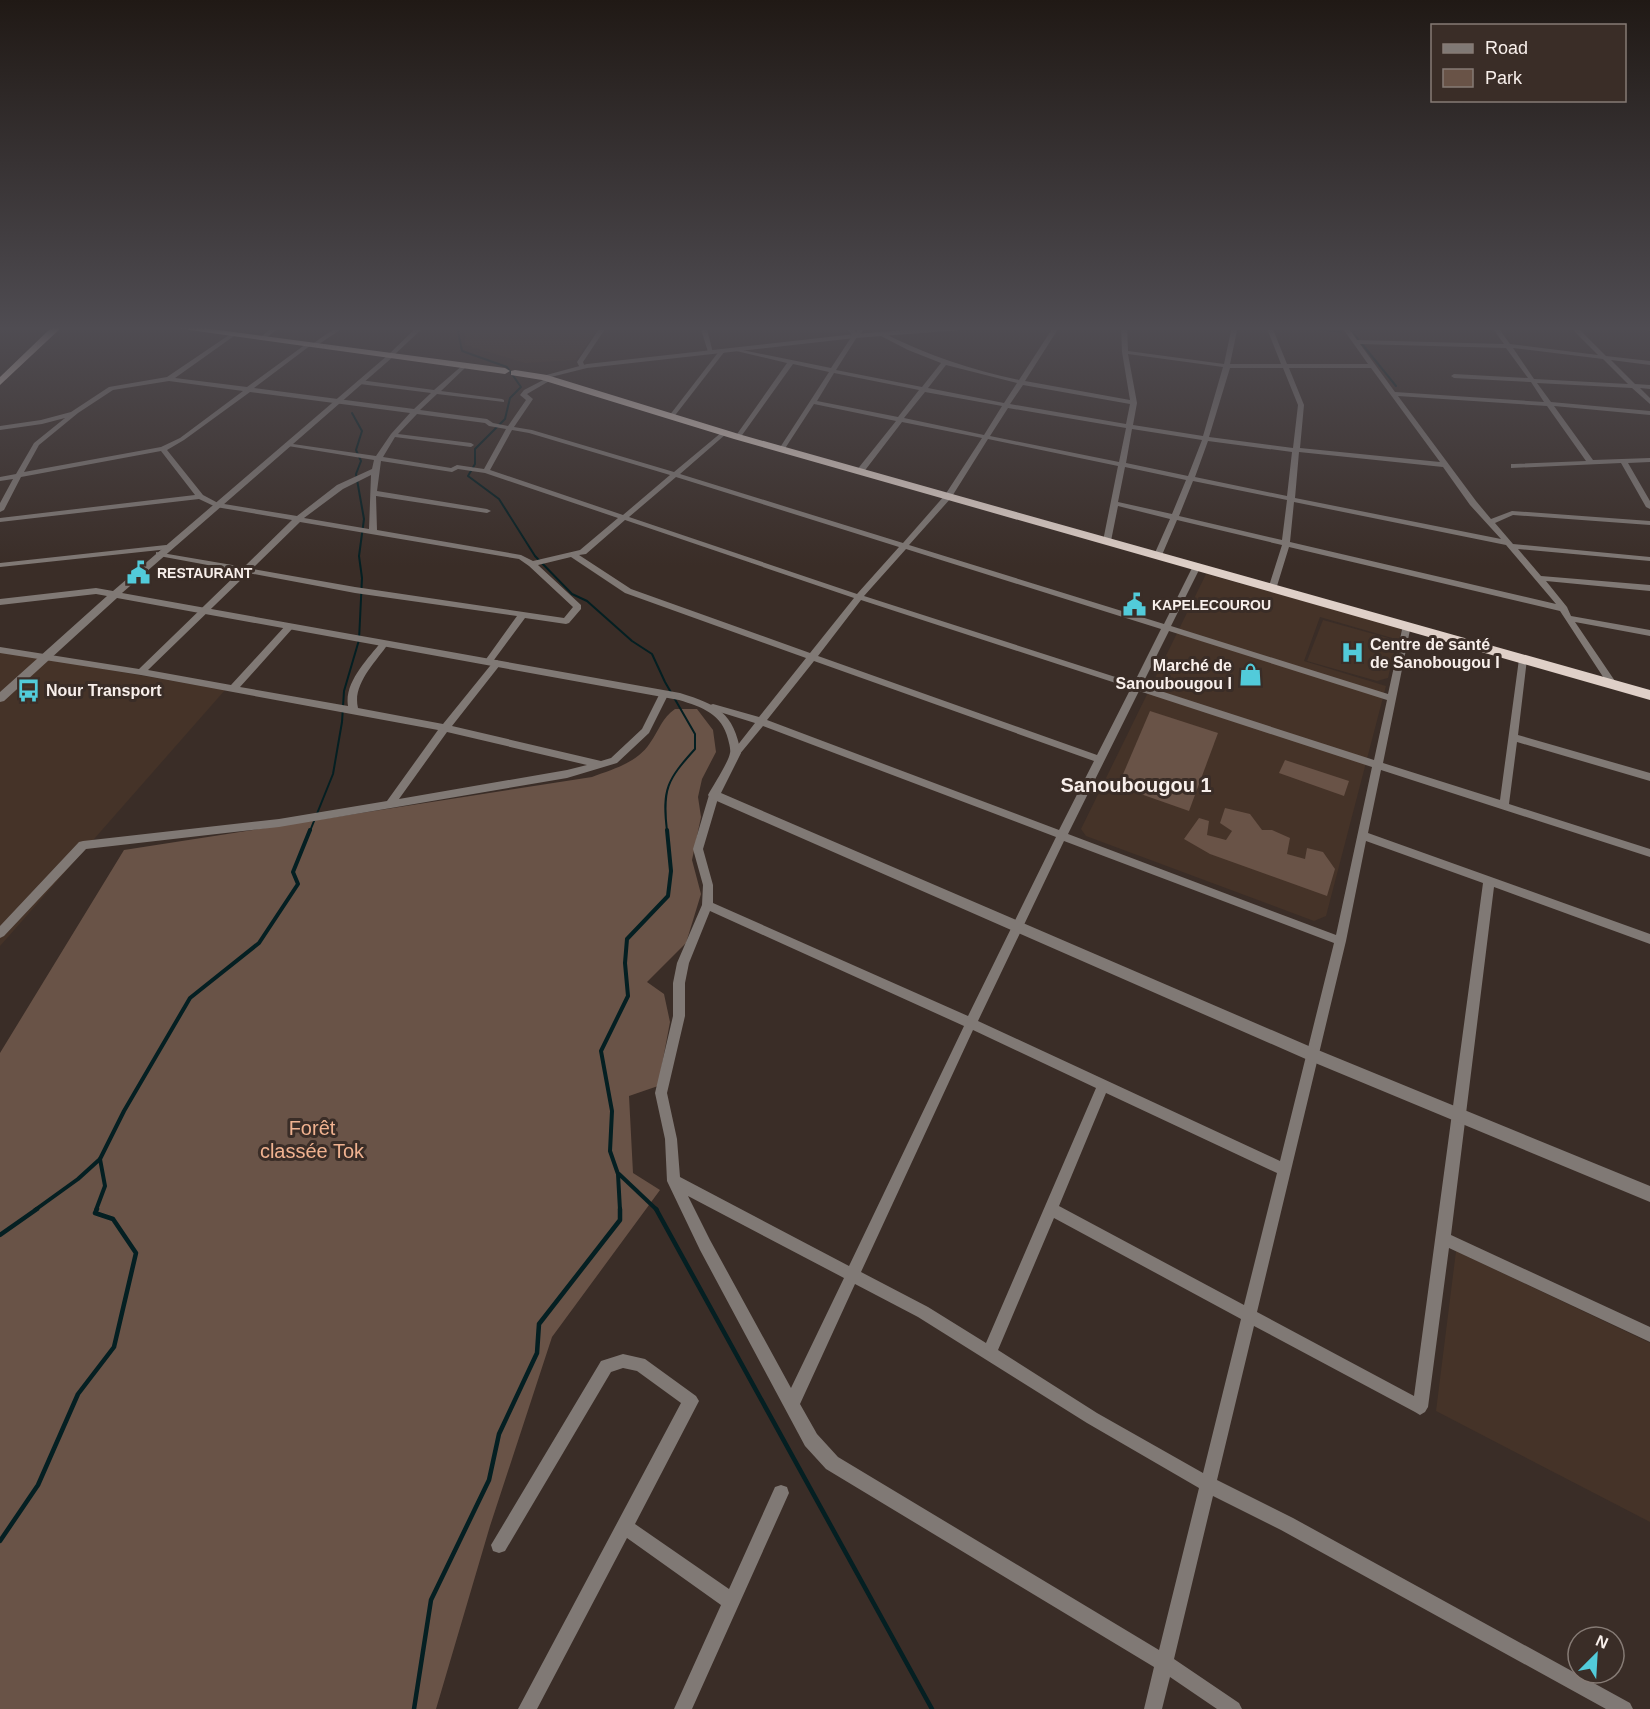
<svg xmlns="http://www.w3.org/2000/svg" width="1650" height="1709" viewBox="0 0 1650 1709" font-family="Arial,sans-serif">
<style>
.built{fill:#453328}
.green{fill:#695347}
.lines{fill:none;stroke-linecap:round;stroke-linejoin:round}
.stream-far2{stroke:#041f22;stroke-width:2}
.stream-far1{stroke:#041f22;stroke-width:4}
.stream{stroke:#041f22;stroke-width:4.5}
.minor{fill:#807975;fill-rule:evenodd}
.tertiary{fill:#807975;fill-rule:evenodd}
.trunk{fill:#dfd0c8;fill-rule:evenodd}
.labels{text-anchor:middle;dominant-baseline:central;stroke-width:6;stroke-linejoin:round;paint-order:stroke}
.far-poi-label{font-size:14px;font-weight:bold;fill:#f8efeb;stroke:#3a2d27;text-anchor:start}
.poi-label{font-size:16px;font-weight:bold;fill:#f8efeb;stroke:#3a2d27;text-anchor:start}
.quarter-label{font-size:20px;font-weight:bold;fill:#f8efeb;stroke:#3a2d27}
.near-park-label{font-size:20px;fill:#f0b290;stroke:#3a2d27}
</style>
<rect width="100%" height="100%" fill="#3a2d27"/>
<g class="built">
<polygon points="465,326 600,326 576,360 525,363 465,345"/>
<polygon points="1206,574 1402,628 1399,640 1320,617 1304,661 1386,686 1326,916 1314,921 1086,836 1081,829"/>
<polygon points="1323,620 1388,638 1396,645 1388,678 1377,681 1307,661"/>
<polygon points="0,651 225,690 0,946"/>
<polygon points="1456,1251 1650,1343 1650,1522 1436,1411"/>
</g>
<g class="green">
<path d="M675 709H697L713 730 716 752 702 779 698 797 701 817 692 860 701 894 686 943 647 982 664 994 670 1022 658 1086 629 1096 633 1173 660 1190 552 1337 490 1526 436 1709H0V1053L124 850 592 777C613 769 637 763 650 743 659 730 662 718 675 709Z"/>
<polygon points="1150,711 1218,733 1189,811 1118,786"/>
<polygon points="1285,760 1349,781 1344,796 1279,773"/>
<polygon points="1225,808 1250,814 1262,830 1272,830 1290,838 1287,854 1305,859 1307,848 1323,852 1335,869 1327,896 1210,854 1184,839 1199,818 1209,821 1207,835 1226,840 1232,831 1220,823"/>
</g>
<g class="lines">
<g class="stream-far2">
<path d="M457 326 462 351 507 367 521 387 510 398 505 419 475 449V464L468 476 499 499 535 556 572 594 587 601 632 641 652 654 665 682 695 734V749C667 780 662 789 667 831"/>
<polyline points="1498,328 1516,328"/>
<polyline points="1319,329 1341,332"/>
<polyline points="1352,331 1358,339"/>
<polyline points="1349,332 1365,329 1491,328"/>
<polyline points="1362,344 1396,386"/>
<polyline points="310,831 333,774 342,722 344,691 359,640 362,578 359,556 364,519 356,474 361,461 356,450 362,431 352,413"/>
</g>
<g class="stream-far1">
<polyline points="619,1174 657,1210"/>
<polyline points="35,1210 78,1179 100,1159 124,1111 190,998 259,943 298,884 293,872 310,830"/>
<polyline points="96,1210 105,1186 100,1159"/>
<polyline points="620,1210 618,1174 610,1151 612,1111 601,1051 628,996 625,963 627,939 668,896 671,871 667,830"/>
</g>
<g class="stream">
<polyline points="656,1209 932,1709"/>
<polyline points="0,1235 37,1209"/>
<polyline points="0,1541 38,1485 78,1394 114,1347 136,1253 113,1219 95,1213 97,1209"/>
<polyline points="414,1709 431,1600 489,1480 499,1434 537,1353 539,1324 620,1220 620,1209"/>
</g>
<g class="minor">
<polygon points="220,326 228,326 216,333 212,333 212,331"/>
<polygon points="275,326 282,326 263,340 259,340 259,338"/>
<path d="M338 326H346L316 346 311 345 254 388 414 409 431 393 360 384 357 382 360 380 434 390 464 364 467 366 466 367 441 391 502 399 504 400V402L437 394 420 410 487 419 493 423 508 426 526 400 520 395 524 390 549 377 551 378V380L527 394 533 399 514 427 532 430 674 472 722 432H726V434L680 474 903 543 945 495 982 438 902 422 863 473H860L856 471 896 421 814 404 784 450H780L779 449 829 372 793 364 740 438H736L735 437 787 363 732 350V348L831 368 852 336 846 326H852L856 332 861 326H868L857 337 836 370 922 387 941 363 908 350 879 335V333H883C927 355 971 370 1019 380L1054 326H1060L1025 381 1130 400 1122 352 1121 326H1127L1128 351 1224 364 1232 326H1238L1230 364H1281L1266 326 1272 327 1287 364H1368L1341 326H1347L1357 340 1504 344 1491 326H1497L1510 344 1598 355 1569 326H1576L1606 356 1650 361V365L1611 360 1635 384 1650 385V389L1640 388 1650 398V404L1632 388 1537 383 1551 402 1650 411V415L1554 406 1593 460 1650 458V462L1628 463 1650 501V509L1646 507 1621 463 1511 468V464H1514L1586 461 1547 406 1398 396 1476 501 1491 519 1512 511 1650 521V525L1513 515 1495 523 1513 544 1650 557V561L1518 549 1541 576 1650 585V591L1546 581 1567 607 1571 616 1650 630V636L1575 622 1617 684 1612 687 1609 686 1560 611 1289 547 1277 586 1273 589 1269 586 1282 545 1177 520 1162 555 1158 557 1154 555 1170 519 1118 506 1111 541 1107 543H1104L1103 541 1118 466 988 439 951 498 909 545 1164 624 1194 564H1200L1201 566 1171 626 1388 694 1403 625 1404 623H1410L1411 625 1383 763 1500 800 1519 659 1520 657H1526L1527 659 1518 735 1650 773V781L1517 742 1509 804 1650 849V857L1381 770 1368 833 1650 934V944L1494 887 1451 1235 1650 1327V1342L1449 1248 1428 1407 1425 1412 1420 1415 1415 1412 1254 1326 1217 1480 1293 1518 1630 1703 1633 1709H1606L1281 1530 1213 1496 1174 1659 1239 1703 1242 1709H1217L1170 1677 1162 1709H1144L1154 1667 826 1469 805 1446 700 1250 667 1181 665 1139 655 1093 673 1016V983L677 963 702 905 703 885 693 849 709 795 714 791 719 795 703 849 713 885V903L968 1016 1056 837 763 726 739 755H733L731 753 733 751 755 723 710 709 708 707 710 705 713 704 759 717 806 658 625 593 571 557 538 565 581 605V609L569 623 566 624 525 618 491 664 488 665 484 662 517 616 355 593 248 573 148 670 231 685 286 625H292V629L240 687 348 706C344 682 368 659 381 642L384 641 388 644C376 662 352 684 358 708L443 724 494 661 497 660 501 663 500 665 452 726 601 761 611 758 642 729 660 693 663 692 668 695 649 733 617 763 567 778 279 827 86 849 4 936 0 938V926L79 842 83 841 279 819 387 801 438 730 141 675 0 653V647L139 669 240 571 159 556H156V552L244 567 292 520 216 507 199 499 0 522V518L195 495 161 451 21 477 4 510 0 512V503L13 479 0 481V477L16 474 34 443 65 418 42 424 0 430V426L41 420 71 412 109 387 167 377 232 333 234 334V336L175 378 247 387 306 344 311 345ZM1360 344 1506 348 1528 378 1454 374 1451 376 1454 378 1531 382 1544 402 1395 392ZM1513 348 1603 359 1628 384 1534 379ZM1128 354 1223 367 1203 436 1133 425 1137 403ZM946 365 1017 383 1004 403 928 388ZM1230 368H1283L1298 405 1293 448 1209 437ZM1289 368H1371L1440 462 1300 448 1304 405ZM834 373 919 390 898 417 817 401ZM169 381 243 391 180 438 161 447 24 472 39 445 78 413 113 390ZM1023 385 1130 404 1126 424 1010 404ZM250 392 410 413 391 434 376 456 286 443 285 444 288 446 374 460 372 469 337 485 297 516 218 503 203 495 167 450 184 440ZM925 392 1002 406 984 435 904 418ZM1008 408 1126 428 1119 462 990 436ZM417 414 485 423 489 426 506 429 484 469 457 465 451 468 383 457 395 437 471 447 474 445 471 443 398 434ZM1132 429 1202 440 1188 476 1126 463ZM512 430 529 433 670 475 623 515 490 470ZM1208 441 1292 452 1287 496 1195 477ZM1299 452 1443 467 1470 505 1501 539 1295 498ZM381 461 452 472 458 469 485 473 618 518 580 550 533 561 521 555 377 530 376 496 487 513 491 511 487 509 377 491ZM1125 467 1186 480 1172 514 1118 502ZM371 475 369 529 304 518 343 489ZM676 477 899 547 857 594 629 517ZM1193 481 1287 500 1282 540 1179 516ZM1294 502 1506 545 1556 604 1290 542ZM625 520 854 598 810 653 631 589 579 555 586 554ZM300 522 519 559 529 566 573 607 564 618 355 587 252 569ZM906 549 1161 629 1134 683 864 596ZM861 600 1131 688 1097 755 818 656ZM1169 631 1387 700 1374 760 1142 685ZM814 661 1094 761 1059 830 767 720ZM1139 691 1372 767 1336 935 1068 834ZM447 732 587 765 567 770 399 799ZM1064 841 1334 943 1280 1161 978 1021ZM1366 841 1483 883 1414 1396 1257 1312 1346 941ZM710 911 964 1026 849 1266 680 1177 677 1139 667 1093 685 1016V983L689 963ZM973 1030 1096 1088 986 1343 928 1307 861 1272ZM1106 1093 1277 1173 1244 1305 1059 1206ZM688 1196 844 1278 791 1388 710 1240ZM1054 1218 1241 1319 1203 1473 1097 1413 998 1350ZM855 1284 918 1317 1087 1423 1199 1488 1159 1650 838 1457 817 1434 800 1404Z"/>
<polygon points="418,326 425,326 392,357 388,357 388,355"/>
<polygon points="601,326 607,326 583,362 585,367 580,368 577,362"/>
<polygon points="700,326 727,326 707,329 713,353 708,352"/>
<polygon points="1640,326 1650,327 1650,331 1641,327"/>
<polygon points="720,350 725,351 673,418 669,418 669,416"/>
<polygon points="166,545 170,547 169,549 0,567 0,563"/>
<polygon points="623,1354 645,1359 696,1396 699,1401 635,1524 729,1589 775,1487 781,1485 787,1487 789,1493 692,1709 674,1709 721,1605 627,1538 537,1709 518,1709 681,1403 637,1371 623,1368 611,1372 505,1551 499,1553 493,1551 491,1545 601,1361"/>
</g>
<g class="tertiary">
<polygon points="955,326 1048,326 961,330 855,338 587,368 543,379 539,377 587,364 855,334"/>
<polygon points="1129,326 1389,326 1386,328 1132,328"/>
<path d="M388 355 394 356 122 593 680 693C718 705 733 712 741 753L721 793 1318 1050 1650 1186V1202L1308 1060 710 798 708 795C713 786 729 761 730 753 731 750 729 743 728 739 722 714 702 707 679 700L117 598 4 701 0 702V692L107 596 96 594 0 605V599L96 588 113 591Z"/>
</g>
<g class="trunk">
<polygon points="53,326 63,326 0,385 0,377"/>
<polygon points="161,326 189,326 505,368 510,371 505,374"/>
<polygon points="515,370 547,375 742,435 1650,690 1650,700 734,439 542,380 511,375 511,371"/>
</g>
</g>
<linearGradient id="sky" x2="0" y2="1"><stop stop-color="#201915"/><stop offset="0.58" stop-color="#4f4c52"/><stop offset="1" stop-color="#4f4c52" stop-opacity="0"/></linearGradient>
<rect width="1650" height="566" fill="url(#sky)"/>
<defs>
<symbol id="civic-bare" viewBox="-9 -9 18 18"><path d="M-.6-6.5H3V-4.5H.6V-3L4-1V1h2V6H-6V1h2V-1L-.6-3ZM-1.2 2.5V6h2.4V2.5Z" fill="#52cbda" stroke="#3a2d27" stroke-width="2.5" paint-order="stroke"/></symbol>
<symbol id="hospital-bare" viewBox="-9 -9 18 18"><path d="M-5-5h3v3.5h4V-5h3V5h-3V1.5h-4V5h-3Z" fill="#52cbda" stroke="#3a2d27" stroke-width="2.5" paint-order="stroke"/></symbol>
<symbol id="shop-bare" viewBox="-9 -9 18 18"><path d="M-5-2.5h2.3a2.7 3.5 0 0 1 5.4 0H5L5.5 6h-11ZM-1.5-2.5h3a1.5 2.3 0 0 0-3 0Z" fill="#52cbda" stroke="#3a2d27" stroke-width="2.5" paint-order="stroke"/></symbol>
<symbol id="bus-bare" viewBox="-9 -9 18 18"><path d="M-5-6H5V4H4V6H2V4H-2V6H-4V4H-5ZM-3.5-4V0h7V-4ZM-3.5 1.2v1.5H-2V1.2ZM2 1.2v1.5H3.5V1.2Z" fill="#52cbda" stroke="#3a2d27" stroke-width="2.5" paint-order="stroke"/></symbol>
</defs>
<g fill-rule="evenodd">
<use href="#civic-bare" x="122" y="556" width="33" height="33"/>
<use href="#civic-bare" x="1118" y="588" width="33" height="33"/>
<use href="#hospital-bare" x="1336" y="636" width="33" height="33"/>
<use href="#shop-bare" x="1234" y="658" width="33" height="33"/>
<use href="#bus-bare" x="12" y="674" width="33" height="33"/>
</g>
<g class="labels">
<g class="far-poi-label">
<text x="157" y="573">RESTAURANT</text>
<text x="1152" y="605">KAPELECOUROU</text>
</g>
<g class="poi-label">
<text x="1370" y="644">Centre de santé<tspan x="1370" dy="18">de Sanobougou I</tspan></text>
<text x="1232" y="665" text-anchor="end">Marché de<tspan x="1232" dy="18">Sanoubougou I</tspan></text>
<text x="46" y="690">Nour Transport</text>
</g>
<g class="quarter-label">
<text x="1136" y="785">Sanoubougou 1</text>
</g>
<g class="near-park-label">
<text x="312" y="1128">Forêt<tspan x="312" dy="23">classée Tok</tspan></text>
</g>
</g>
<rect x="1431" y="24" width="195" height="78" fill="#3a2d27" stroke="#867b75" stroke-width="1.5"/>
<rect x="1443" y="44" width="30" height="9" fill="#807975" stroke="#867b75" stroke-width="1.5"/>
<text x="1485" y="54" font-size="18" fill="#f8efeb">Road</text>
<rect x="1443" y="69" width="30" height="18" fill="#695347" stroke="#867b75" stroke-width="1.5"/>
<text x="1485" y="84" font-size="18" fill="#f8efeb">Park</text>
<g transform="translate(1596 1655) rotate(24)"><circle r="28" fill="#3a2d27" stroke="#867b75" stroke-width="1.5"/>
<path d="M0-4.5L10 22L0 15L-10 22Z" fill="#52cbda"/>
<text y="-9" font-size="16" font-weight="bold" text-anchor="middle" fill="#f8efeb">N</text>
</g>
</svg>
